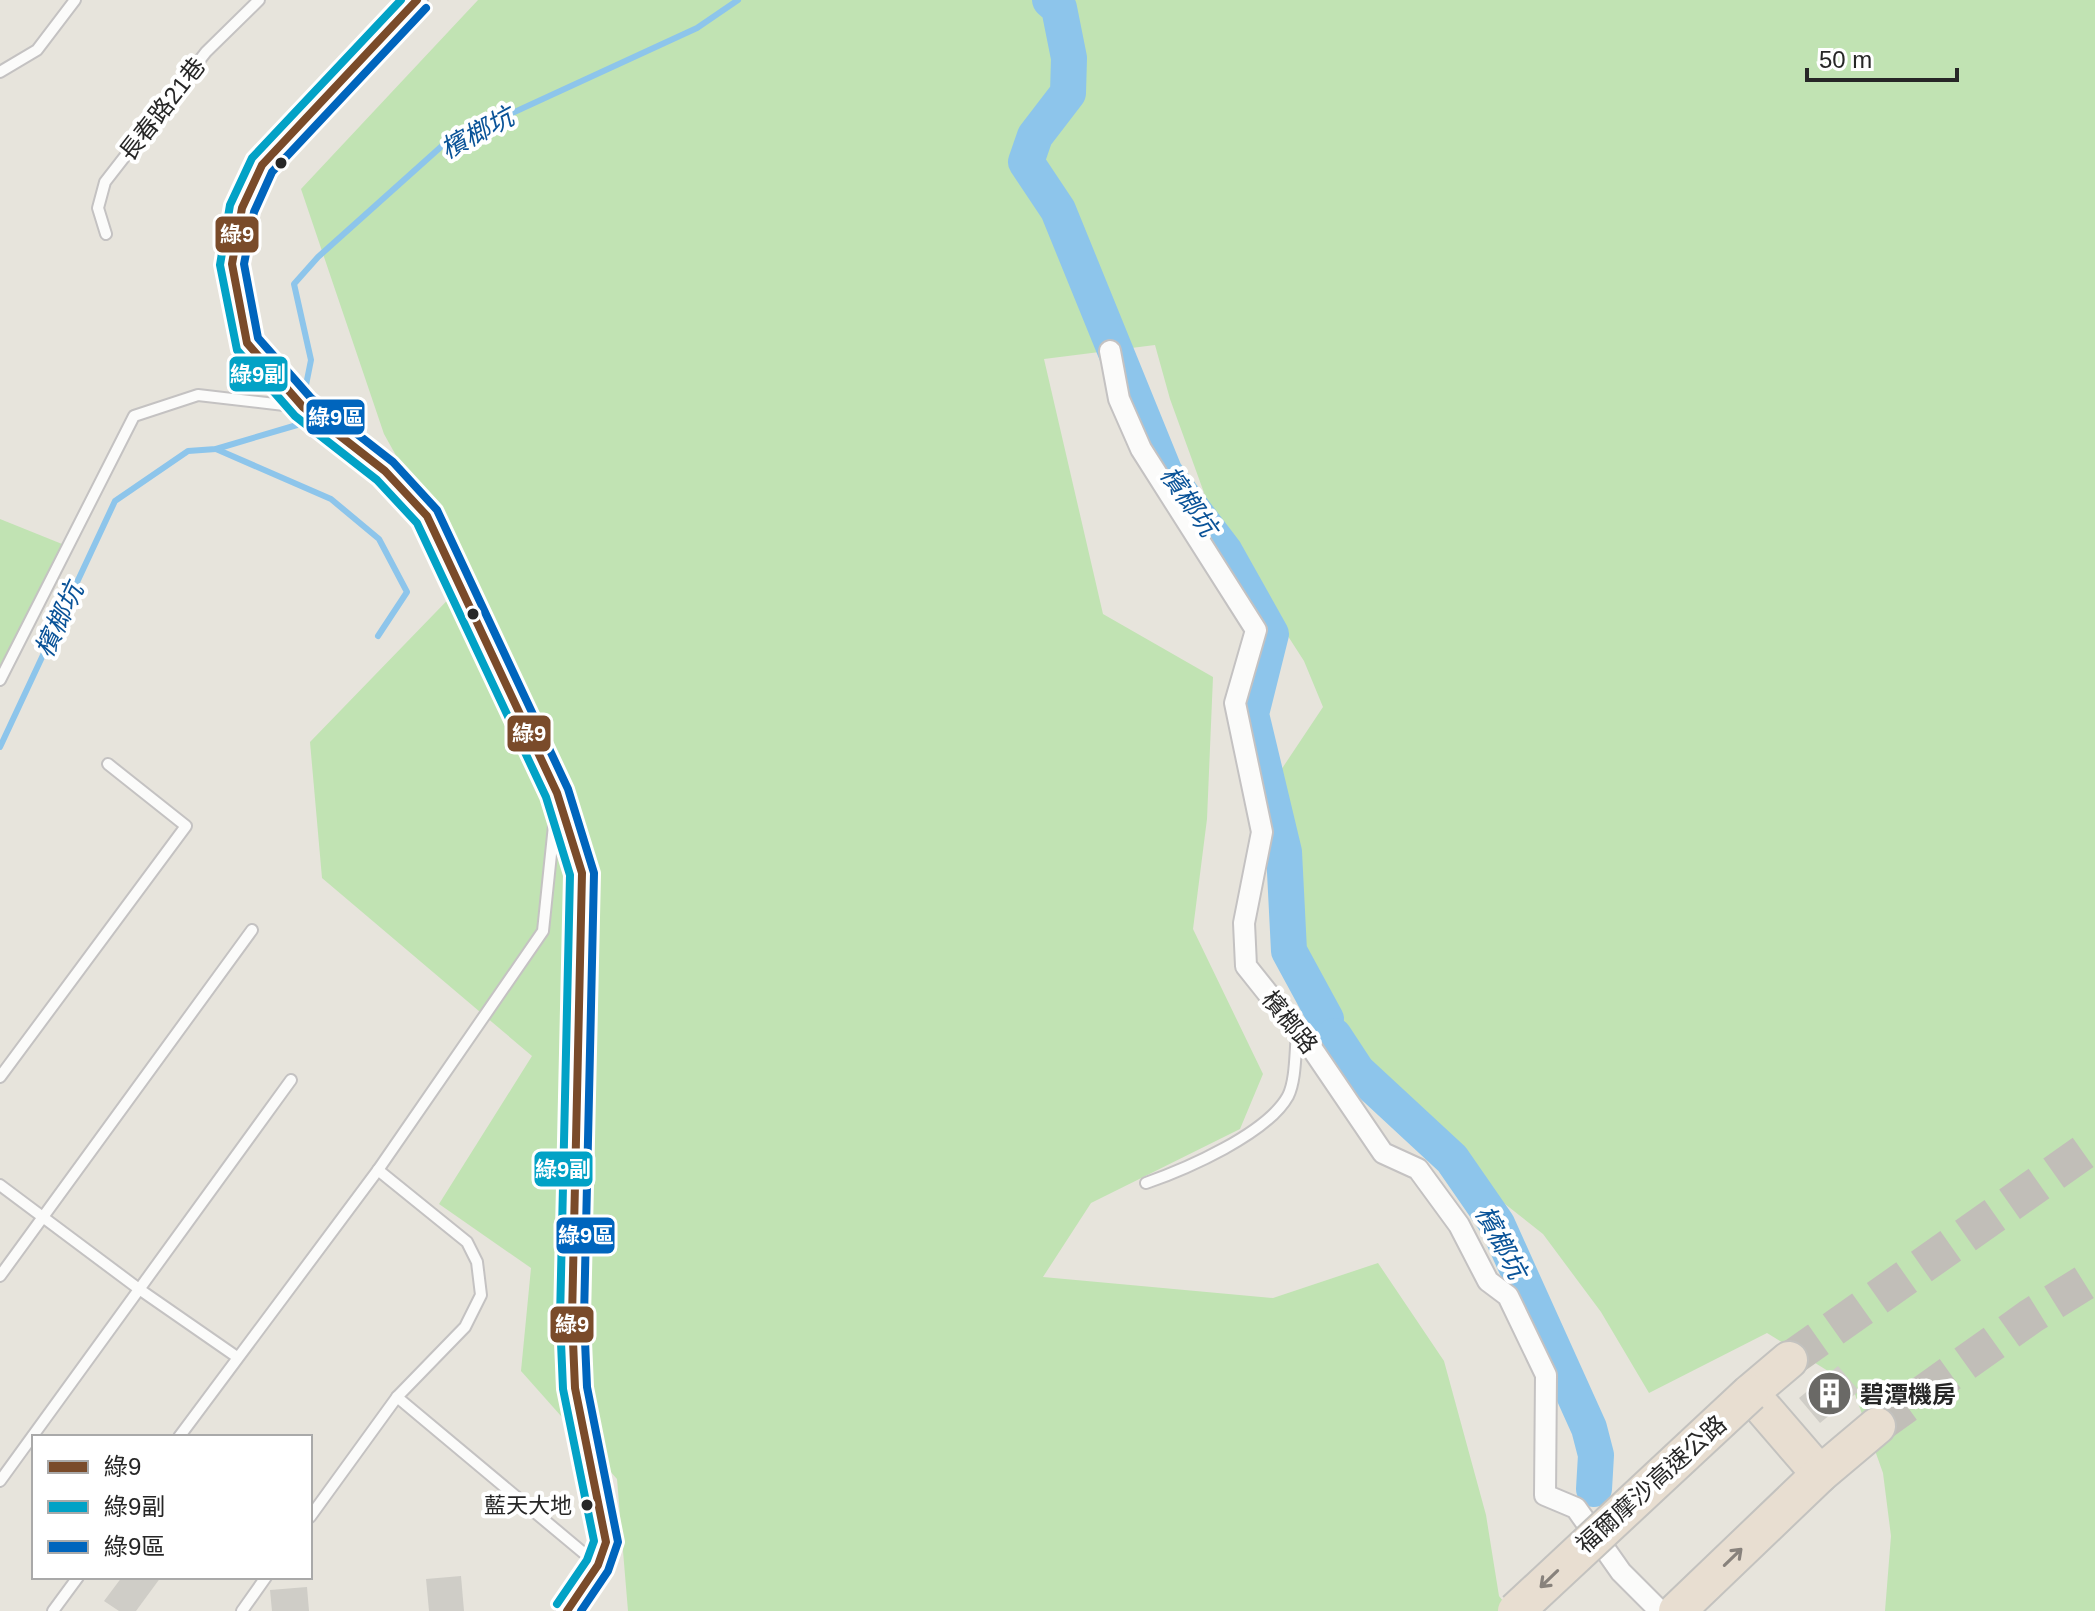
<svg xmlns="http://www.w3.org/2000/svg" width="2095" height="1611" viewBox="0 0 2095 1611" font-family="Helvetica,'Noto Sans TC',sans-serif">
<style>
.green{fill:#c1e3b3}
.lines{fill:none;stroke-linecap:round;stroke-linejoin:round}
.stream{stroke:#8dc5eb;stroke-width:6}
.river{stroke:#8dc5eb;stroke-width:36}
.building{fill:#cfcdc7}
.motorway-tunnel{stroke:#c1beb8;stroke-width:36;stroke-dasharray:36 18;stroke-linecap:butt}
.service-casing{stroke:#c4c2c2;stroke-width:14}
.minor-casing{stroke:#c4c2c2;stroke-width:24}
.motorway-casing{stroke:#c3c2bf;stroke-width:40}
.service{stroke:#fbfbfa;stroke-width:10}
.minor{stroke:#fbfbfa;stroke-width:20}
.motorway{stroke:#e8ded1;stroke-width:36}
.motorway-bridge-casing{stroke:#c3c2bf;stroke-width:40;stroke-linecap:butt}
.motorway-bridge{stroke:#e8ded1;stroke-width:36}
.bus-1-casing{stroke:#fff;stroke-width:14}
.bus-2-casing{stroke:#fff;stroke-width:14}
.bus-3-casing{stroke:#fff;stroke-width:14}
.bus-1{stroke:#7a4b2a;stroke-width:8}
.bus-2{stroke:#02a2c6;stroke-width:8}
.bus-3{stroke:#0065bd;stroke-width:8}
.oneway{stroke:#88827c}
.bus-dot{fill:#272727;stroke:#fff;stroke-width:3}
.labels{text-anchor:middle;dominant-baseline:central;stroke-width:8;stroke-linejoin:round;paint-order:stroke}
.bus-label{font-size:22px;fill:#272727;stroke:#fff;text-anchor:end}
.street-label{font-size:24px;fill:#272727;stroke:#fff}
.poi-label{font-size:24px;font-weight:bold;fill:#272727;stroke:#fff;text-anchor:start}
.water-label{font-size:26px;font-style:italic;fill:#0a5398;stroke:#fff}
.line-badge{stroke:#fff;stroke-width:3}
.badge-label{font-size:22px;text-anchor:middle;font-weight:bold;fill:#fff}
</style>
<rect width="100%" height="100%" fill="#e7e4dc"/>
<g class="green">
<polygon points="478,0 2095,0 2095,1611 1885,1611 1891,1536 1883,1473 1852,1386 1767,1333 1649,1393 1601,1312 1543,1234 1449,1160 1298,1002 1275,779 1323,707 1304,661 1215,523 1170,399 1155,345 1044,359 1103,614 1213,677 1207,819 1193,929 1263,1074 1240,1129 1091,1203 1043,1277 1273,1298 1378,1263 1444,1361 1486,1515 1499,1596 1511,1611 628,1611 617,1479 521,1371 531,1268 439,1204 532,1056 322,878 310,742 466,581 384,434 301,189"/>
<polygon points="0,519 72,548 18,656 0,678"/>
</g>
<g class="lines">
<g class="stream">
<polyline points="306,385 311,360 294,284 318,257 443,145 697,28 738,0"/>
<polyline points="216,449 331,499 379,539 407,592 378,636"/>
<polyline points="0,747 115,501 188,451 216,449 297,425"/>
</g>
<g class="river">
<polyline points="1050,0 1059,8 1069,58 1068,93 1035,136 1026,162 1058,210 1165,473 1225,552 1271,634 1251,714 1284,852 1289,951 1326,1019"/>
<polyline points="1334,1036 1357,1071 1452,1159 1497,1224 1589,1428 1596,1455 1594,1489"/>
</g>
</g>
<g class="building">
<polygon points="1838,1366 1859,1391 1820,1423 1799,1398"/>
<polygon points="461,1576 464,1611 429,1611 426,1579"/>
<polygon points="122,1577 161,1577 136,1611 119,1611 104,1601"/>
<polygon points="307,1587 309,1611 272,1611 270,1590"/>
</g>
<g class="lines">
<g class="motorway-tunnel">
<polyline points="1789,1360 2095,1144"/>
<polyline points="1877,1426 2031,1316 2095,1276"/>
</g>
<defs>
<g id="service">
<polyline points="0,72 37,50 75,0"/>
<polyline points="106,234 98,208 105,182 206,52 259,0"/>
<polyline points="0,680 134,416 198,395 301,407"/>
<polyline points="0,1077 186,826 108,764"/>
<path d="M1146 1183C1186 1169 1267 1134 1288 1096 1296 1080 1295 1052 1297 1034"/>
<polyline points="0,1185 139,1289 237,1357"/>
<polyline points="0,1276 252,930"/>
<polyline points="397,1397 598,1565"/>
<polyline points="179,1437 378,1170 543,931 556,806"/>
<polyline points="0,1481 291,1080"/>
<polyline points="310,1517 397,1397 465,1327 481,1295 477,1262 467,1242 378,1170"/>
<polyline points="53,1611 78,1577"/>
<polyline points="242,1611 266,1577"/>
</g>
<g id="minor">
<polyline points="417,0 262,165 242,208 232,264 247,343 303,407 385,471 427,516 557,793 582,873 572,1318 575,1388 606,1542 598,1565 567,1611"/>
<polyline points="1110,351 1119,399 1141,449 1256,630 1235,703 1262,832 1244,923 1246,966 1313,1050 1383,1153 1418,1169 1459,1225 1488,1281 1508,1296 1546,1375 1545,1495 1576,1508 1621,1572 1660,1611"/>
</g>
<g id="motorway">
<polyline points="1789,1360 1750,1393 1820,1474"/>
<polyline points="1677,1611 1820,1474 1877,1426"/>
</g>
</defs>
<use href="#service" class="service-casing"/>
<use href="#minor" class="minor-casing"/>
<use href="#motorway" class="motorway-casing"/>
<use href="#service" class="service"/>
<use href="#minor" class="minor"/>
<use href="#motorway" class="motorway"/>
<defs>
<polyline id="motorway-bridge" points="1516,1611 1750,1393"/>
</defs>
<use href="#motorway-bridge" class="motorway-bridge-casing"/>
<use href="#motorway-bridge" class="motorway-bridge"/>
<defs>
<polyline id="bus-1" points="417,0 262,165 242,208 232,264 247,343 303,407 385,471 427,516 557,793 582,873 572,1318 575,1388 606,1542 598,1565 567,1611"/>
<polyline id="bus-2" points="401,0 252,158 230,205 220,265 237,350 295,416 377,480 417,523 546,797 570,875 560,1319 563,1389 594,1541 587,1560 557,1604"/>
<polyline id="bus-3" points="426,8 272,172 254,212 244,264 258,338 311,398 393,462 437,510 568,789 594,873 584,1318 587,1387 618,1542 608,1571 581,1611"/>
</defs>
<use href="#bus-1" class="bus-1-casing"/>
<use href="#bus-2" class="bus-2-casing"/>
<use href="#bus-3" class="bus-3-casing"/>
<use href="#bus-1" class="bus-1"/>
<use href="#bus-2" class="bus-2"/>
<use href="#bus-3" class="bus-3"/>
</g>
<defs><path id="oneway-shaft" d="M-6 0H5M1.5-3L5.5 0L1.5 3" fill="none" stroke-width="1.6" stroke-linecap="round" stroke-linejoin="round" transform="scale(2)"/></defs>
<g class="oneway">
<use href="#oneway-shaft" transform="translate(1733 1557) rotate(-44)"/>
<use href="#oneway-shaft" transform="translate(1549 1579) rotate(136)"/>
</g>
<defs>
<symbol id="building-disc" viewBox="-11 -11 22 22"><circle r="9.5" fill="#6a6966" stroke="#fff"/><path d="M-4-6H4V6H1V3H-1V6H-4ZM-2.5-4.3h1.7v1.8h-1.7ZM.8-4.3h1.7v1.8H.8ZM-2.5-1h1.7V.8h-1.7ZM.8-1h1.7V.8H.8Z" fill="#fff"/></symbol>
</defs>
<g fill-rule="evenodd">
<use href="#building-disc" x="1804" y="1368" width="51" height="51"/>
</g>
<g class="bus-dot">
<circle cx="281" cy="163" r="7"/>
<circle cx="473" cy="614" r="7"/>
<circle cx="587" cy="1505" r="7"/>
</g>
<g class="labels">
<g class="bus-label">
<text x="572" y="1505">藍天大地</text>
</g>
<g class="street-label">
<text transform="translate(162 109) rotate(-52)">長春路21巷</text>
<text transform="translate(1290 1022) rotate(51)">檳榔路</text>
<text transform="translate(1651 1484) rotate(-42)">福爾摩沙高速公路</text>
</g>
<g class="poi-label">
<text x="1860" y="1394">碧潭機房</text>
</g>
<g class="water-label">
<text transform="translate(477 133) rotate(-28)">檳榔坑</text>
<text transform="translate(1189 501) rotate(55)">檳榔坑</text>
<text transform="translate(59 620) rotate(-65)">檳榔坑</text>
<text transform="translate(1501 1242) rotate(62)">檳榔坑</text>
</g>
</g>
<g class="line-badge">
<rect x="214" y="215" width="46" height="39" rx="8" fill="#7a4b2a"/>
<rect x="228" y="355" width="61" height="38" rx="8" fill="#02a2c6"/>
<rect x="305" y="398" width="61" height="38" rx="8" fill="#0065bd"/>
<rect x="506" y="714" width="46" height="39" rx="8" fill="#7a4b2a"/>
<rect x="533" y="1150" width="61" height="38" rx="8" fill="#02a2c6"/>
<rect x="555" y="1216" width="61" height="39" rx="8" fill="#0065bd"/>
<rect x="549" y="1305" width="46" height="39" rx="8" fill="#7a4b2a"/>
</g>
<g class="badge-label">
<text x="237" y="242">綠9</text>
<text x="258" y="382">綠9副</text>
<text x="336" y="425">綠9區</text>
<text x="529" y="741">綠9</text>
<text x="563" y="1177">綠9副</text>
<text x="586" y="1243">綠9區</text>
<text x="572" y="1332">綠9</text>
</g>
<rect x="32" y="1435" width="280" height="144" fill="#ffffff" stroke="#a9a9a9" stroke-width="2"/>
<rect x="48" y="1461" width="40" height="12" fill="#7a4b2a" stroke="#a9a9a9" stroke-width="2"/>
<text x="104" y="1475" font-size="24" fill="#272727">綠9</text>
<rect x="48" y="1501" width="40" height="12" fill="#02a2c6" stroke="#a9a9a9" stroke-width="2"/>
<text x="104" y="1515" font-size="24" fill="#272727">綠9副</text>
<rect x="48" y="1541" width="40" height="12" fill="#0065bd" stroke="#a9a9a9" stroke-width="2"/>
<text x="104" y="1555" font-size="24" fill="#272727">綠9區</text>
<path d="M1807 68v12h150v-12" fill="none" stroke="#272727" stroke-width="4"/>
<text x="1819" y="68" font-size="24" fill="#272727" stroke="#ffffff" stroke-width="6" paint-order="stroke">50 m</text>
</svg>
